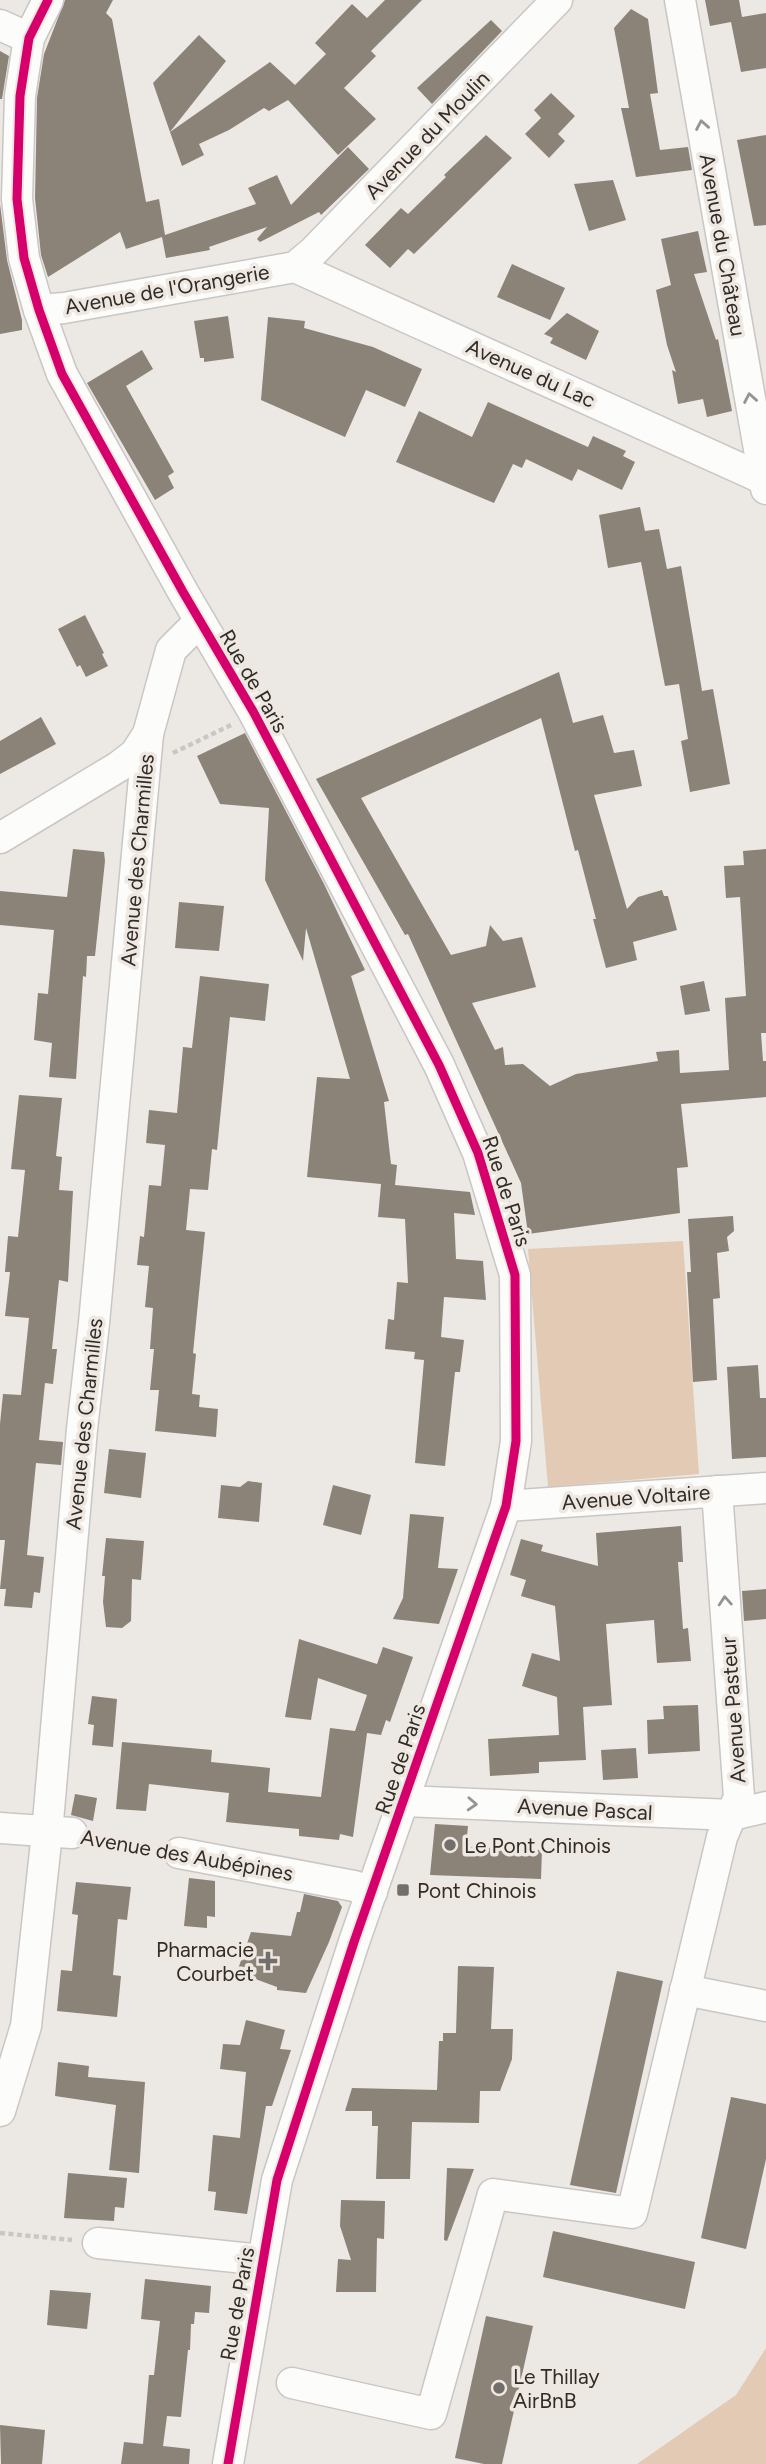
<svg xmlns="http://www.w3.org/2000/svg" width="766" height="2464" viewBox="0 0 766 2464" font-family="Figtree,sans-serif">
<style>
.green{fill:#e3cab5}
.building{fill:#8b8278}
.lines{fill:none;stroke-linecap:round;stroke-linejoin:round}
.minor-casing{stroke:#c9c6c4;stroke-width:33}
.path{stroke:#c8c7c5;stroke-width:4.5;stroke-dasharray:5 3.5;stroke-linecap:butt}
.minor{stroke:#fcfcfb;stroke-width:30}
.cycleway-casing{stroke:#efe8e1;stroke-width:13}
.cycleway{stroke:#d6006c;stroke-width:9}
.oneway{stroke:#969492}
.poi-dot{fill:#716e6b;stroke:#efe8e1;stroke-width:2.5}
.labels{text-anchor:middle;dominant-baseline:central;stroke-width:7;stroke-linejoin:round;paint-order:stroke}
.street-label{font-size:21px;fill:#2f2c2a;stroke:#efe8e1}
.poi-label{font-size:21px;fill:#2f2c2a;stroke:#efe8e1;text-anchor:start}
</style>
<rect width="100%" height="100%" fill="#ece8e4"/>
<g class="green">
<polygon points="683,1241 699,1474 548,1487 528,1249"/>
<polygon points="766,2348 766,2464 637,2464 736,2395"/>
</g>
<g class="building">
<polygon points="65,0 113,0 106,13 112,19 146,202 159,199 165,235 256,204 248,188 277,175 291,205 348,147 369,169 321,215 319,212 260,242 257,239 267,227 209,247 210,250 166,258 162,237 126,249 120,232 48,277 41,255 35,198 37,98 44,54"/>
<polygon points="385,0 422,0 371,51 376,56 344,88 376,119 338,155 288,100 269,111 264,108 229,130 199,144 204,155 182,166 170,132 270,62 295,85 326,54 315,43 352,4 367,18"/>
<polygon points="705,0 739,0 742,17 766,13 766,68 741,72 731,22 710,26"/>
<polygon points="631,9 648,19 658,93 650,94 660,150 688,147 692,170 636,177 621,108 629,108 614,28"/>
<polygon points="491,20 502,31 432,104 417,88"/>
<polygon points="199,35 226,61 170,132 153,83"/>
<polygon points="0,51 9,56 2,99 0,99"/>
<polygon points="551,93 575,116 558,134 565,141 549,158 525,134 541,118 534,110"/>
<polygon points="486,135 512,158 414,254 408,249 390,268 365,245 401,208 408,214 446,177 444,175"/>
<polygon points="766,135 766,225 754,226 737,140"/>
<polygon points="613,180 626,220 589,231 574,184"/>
<polygon points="0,204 7,260 22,320 22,330 0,334"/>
<polygon points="698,231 707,272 694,274 716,340 718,339 732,411 707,417 703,399 678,404 672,370 676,372 667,345 656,290 671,285 661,239"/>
<polygon points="512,264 565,288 550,320 497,297"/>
<polygon points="567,313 599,331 586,360 550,343 553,338 544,334"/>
<polygon points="228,316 234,358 204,362 204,358 200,358 194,321"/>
<polygon points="268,317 305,321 304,328 373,347 422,369 405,407 366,390 345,437 261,400"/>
<polygon points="142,350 153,369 126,386 174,472 168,476 174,488 155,500 87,383"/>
<polygon points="488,402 588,447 593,436 626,451 623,456 635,462 622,490 578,469 572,481 526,459 522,468 513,464 494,503 396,462 419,411 472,437"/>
<polygon points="640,507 645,531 659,529 667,569 681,566 702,691 713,689 730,784 690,792 681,741 688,739 679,684 665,686 641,562 608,568 599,515"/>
<polygon points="85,615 104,653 102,654 108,666 86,677 80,665 77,667 58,629"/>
<polygon points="559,672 573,723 603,715 614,753 634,750 642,786 594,795 627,909 638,897 662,890 664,896 668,896 677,930 633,942 637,960 606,968 593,919 596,919 578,850 575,851 541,718 361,798 451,955 486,946 490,925 503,941 522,937 536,987 472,1003 495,1050 503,1047 505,1065 523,1064 550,1086 576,1074 658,1061 656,1052 679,1050 680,1073 729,1070 725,998 746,996 740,897 726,898 724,866 744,865 743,851 766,849 766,1033 761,1033 763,1061 766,1061 766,1097 681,1104 688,1167 677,1168 680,1213 528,1234 521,1183 408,934 405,935 316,779"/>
<polygon points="41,717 56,744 0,774 0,741"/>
<polygon points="245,733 324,884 365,970 351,976 389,1101 384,1102 391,1164 397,1165 395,1185 470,1192 475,1215 454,1213 456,1259 483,1261 486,1300 444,1297 441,1337 464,1340 460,1372 455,1372 445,1466 415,1463 424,1360 414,1359 415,1352 385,1349 388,1319 394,1320 397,1282 408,1283 405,1219 378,1217 381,1184 307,1177 317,1077 350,1079 306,928 303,961 265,880 269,808 220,804 197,756"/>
<polygon points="73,849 104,852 105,861 95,956 87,956 86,977 83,976 76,1079 49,1077 52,1043 34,1040 38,993 48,994 54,930 0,925 0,891 67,897"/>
<polygon points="179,902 224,906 219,951 175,948"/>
<polygon points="200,976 269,984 265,1021 230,1017 217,1150 212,1149 208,1190 190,1189 186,1230 205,1232 193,1353 196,1354 192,1394 200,1395 199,1407 218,1409 216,1437 155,1431 159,1390 150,1390 154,1349 150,1349 153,1308 145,1307 149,1266 137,1265 140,1236 144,1237 149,1185 161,1186 165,1145 146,1143 149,1110 177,1113 183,1047 192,1048"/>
<polygon points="704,981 710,1011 685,1015 680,986"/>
<polygon points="19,1095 62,1098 56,1156 62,1157 59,1190 73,1191 68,1282 59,1280 52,1349 57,1349 53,1384 45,1383 39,1440 63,1442 61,1465 36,1463 27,1555 44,1557 40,1593 34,1592 32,1608 4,1606 6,1589 0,1589 5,1540 0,1540 0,1424 3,1394 21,1395 29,1318 5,1316 10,1272 5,1272 8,1236 18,1237 25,1170 11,1169"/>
<polygon points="733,1216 734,1231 727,1237 729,1251 717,1253 720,1298 713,1299 717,1380 693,1382 687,1272 691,1272 688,1219"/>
<polygon points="758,1365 760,1398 766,1398 766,1457 732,1459 727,1367"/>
<polygon points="109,1449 146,1453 141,1498 104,1493"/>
<polygon points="248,1481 262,1483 259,1522 218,1518 221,1485 240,1487"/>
<polygon points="333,1485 371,1495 361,1535 323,1525"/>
<polygon points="410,1514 444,1517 438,1568 458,1569 439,1624 393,1619 403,1598"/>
<polygon points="681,1526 683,1562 678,1562 683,1629 688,1628 691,1661 657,1663 654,1620 606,1624 612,1705 583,1707 586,1760 539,1762 539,1773 490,1776 488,1739 559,1735 557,1697 522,1686 532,1653 560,1661 555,1606 521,1596 526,1580 510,1575 521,1539 543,1545 541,1551 598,1566 596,1533"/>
<polygon points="106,1538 144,1541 141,1580 132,1579 131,1621 122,1628 106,1627 103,1602 105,1576 102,1576"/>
<polygon points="766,1589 766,1619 744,1621 742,1591"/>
<polygon points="299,1639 377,1664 383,1647 413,1657 390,1722 386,1720 381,1735 367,1733 353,1837 340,1834 339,1840 299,1836 299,1829 226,1822 229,1793 149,1784 146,1811 116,1809 122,1742 212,1750 211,1762 270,1768 268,1792 321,1797 330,1728 355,1731 367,1695 318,1678 311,1720 285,1717"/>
<polygon points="92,1696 117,1699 113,1747 92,1745 94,1725 88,1724"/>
<polygon points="698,1705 700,1751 648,1754 647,1720 664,1719 663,1706"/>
<polygon points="636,1748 638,1778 603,1780 601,1750"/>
<polygon points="75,1794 97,1798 93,1821 71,1815"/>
<polygon points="435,1824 468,1826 466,1847 542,1850 541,1879 430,1875"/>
<polygon points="189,1878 215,1881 215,1917 207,1916 207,1928 184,1926"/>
<polygon points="76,1882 131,1887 127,1920 118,1919 113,1975 121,1976 117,2017 57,2011 61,1970 72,1971 78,1915 72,1914"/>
<polygon points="304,1894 338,1901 342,1907 329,1942 306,1993 277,1990 277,1987 237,1972 251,1932 291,1936 297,1912 300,1912"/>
<polygon points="458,1966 494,1967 491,2029 513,2029 512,2059 500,2091 480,2091 479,2123 412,2122 410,2179 376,2179 378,2126 372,2126 372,2111 345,2111 352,2088 437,2090 439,2041 443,2041 443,2033 456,2033"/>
<polygon points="617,1971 663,1981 616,2193 570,2185"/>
<polygon points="246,2020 285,2030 280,2049 291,2050 272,2106 266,2106 247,2214 214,2210 216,2192 208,2191 213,2135 240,2138 246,2072 220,2069 223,2044 240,2045"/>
<polygon points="58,2062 89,2066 88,2077 145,2082 139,2173 109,2170 116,2105 55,2096"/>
<polygon points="731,2097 766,2104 766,2159 746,2249 701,2238"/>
<polygon points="447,2168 474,2169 447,2241 444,2240"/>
<polygon points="68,2173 127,2178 124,2208 115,2207 114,2221 64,2218"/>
<polygon points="341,2200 385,2201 384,2239 377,2238 376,2292 336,2292 338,2259 351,2260 340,2226"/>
<polygon points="553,2231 695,2262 685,2309 543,2277"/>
<polygon points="145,2279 211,2286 209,2313 195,2312 194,2324 191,2324 190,2350 188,2350 181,2417 167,2416 163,2446 190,2449 189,2464 121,2464 124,2442 143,2444 149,2375 154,2375 160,2321 141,2319"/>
<polygon points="50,2290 91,2293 87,2329 47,2325"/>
<polygon points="486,2316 533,2326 502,2464 484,2464 455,2458"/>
<polygon points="0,2425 45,2430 42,2464 1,2464"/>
</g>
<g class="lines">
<defs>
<g id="minor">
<polyline points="48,0 29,38 20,96 17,199 24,258 39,310 62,374 183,592 254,713 439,1065 478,1153 515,1275 516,1441 506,1506 354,1942 277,2180 228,2464"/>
<polyline points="680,0 766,489"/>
<polyline points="0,25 29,38"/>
<polyline points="295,267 766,480"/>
<polyline points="39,310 64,308 295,267 314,251 557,0"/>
<polyline points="0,838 118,767 135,754 148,734 171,650 200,621"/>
<polyline points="506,1506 766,1488"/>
<polyline points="404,1801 732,1815 766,1807"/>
<polyline points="0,1828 72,1833"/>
<polyline points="179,1853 354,1886 372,1892"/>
<polyline points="685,1990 766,2006"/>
<polyline points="0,2111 26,2026 47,1833 82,1429 94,1323 148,734"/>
<polyline points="98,2243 263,2260"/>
<polyline points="292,2383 431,2414 493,2194 632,2213 722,1837 739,1797 717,1491"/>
</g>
</defs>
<use href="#minor" class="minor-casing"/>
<g class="path">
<polyline points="173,753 231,725"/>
<polyline points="97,1838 154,1848"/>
<polyline points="0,2233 72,2240"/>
</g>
<use href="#minor" class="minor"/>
<defs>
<polyline id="cycleway" points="48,0 29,38 20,96 17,199 24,258 39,310 62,374 183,592 254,713 439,1065 478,1153 515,1275 516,1441 506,1506 354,1942 277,2180 228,2464"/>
</defs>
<use href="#cycleway" class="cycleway-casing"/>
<use href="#cycleway" class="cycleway"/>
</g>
<defs><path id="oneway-chevron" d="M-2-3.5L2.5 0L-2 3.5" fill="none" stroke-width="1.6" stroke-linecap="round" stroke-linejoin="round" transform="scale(1.75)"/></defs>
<g class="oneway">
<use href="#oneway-chevron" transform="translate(702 125) rotate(-100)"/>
<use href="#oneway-chevron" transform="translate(750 398) rotate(-100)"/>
<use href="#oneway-chevron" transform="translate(725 1601) rotate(-94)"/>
<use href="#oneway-chevron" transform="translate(472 1804) rotate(3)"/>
</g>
<g class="poi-dot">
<circle cx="450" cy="1845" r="7"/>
<rect x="396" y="1883" width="14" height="14" rx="3.5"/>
<path d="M264.5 1950.5h7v7h7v7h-7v7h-7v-7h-7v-7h7z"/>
<circle cx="499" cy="2388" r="7"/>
</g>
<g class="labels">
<g class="street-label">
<text transform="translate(427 135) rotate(-46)">Avenue du Moulin</text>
<text transform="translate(723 245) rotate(80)">Avenue du Château</text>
<text transform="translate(167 289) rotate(-10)">Avenue de l'Orangerie</text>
<text transform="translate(531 373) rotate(24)">Avenue du Lac</text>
<text transform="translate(254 681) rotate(60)">Rue de Paris</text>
<text transform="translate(137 860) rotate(-85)">Avenue des Charmilles</text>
<text transform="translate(507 1191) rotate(72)">Rue de Paris</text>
<text transform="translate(84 1424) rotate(-84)">Avenue des Charmilles</text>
<text transform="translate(636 1497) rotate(-4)">Avenue Voltaire</text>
<text transform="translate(733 1710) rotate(-94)">Avenue Pasteur</text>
<text transform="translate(400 1759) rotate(-71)">Rue de Paris</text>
<text transform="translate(585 1809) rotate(3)">Avenue Pascal</text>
<text transform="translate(187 1855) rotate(10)">Avenue des Aubépines</text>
<text transform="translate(237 2304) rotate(-80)">Rue de Paris</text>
</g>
<g class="poi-label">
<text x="464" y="1845">Le Pont Chinois</text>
<text x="417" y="1890">Pont Chinois</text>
<text x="254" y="1949" text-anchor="end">Pharmacie<tspan x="254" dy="24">Courbet</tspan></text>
<text x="513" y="2376">Le Thillay<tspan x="513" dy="24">AirBnB</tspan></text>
</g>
</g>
</svg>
